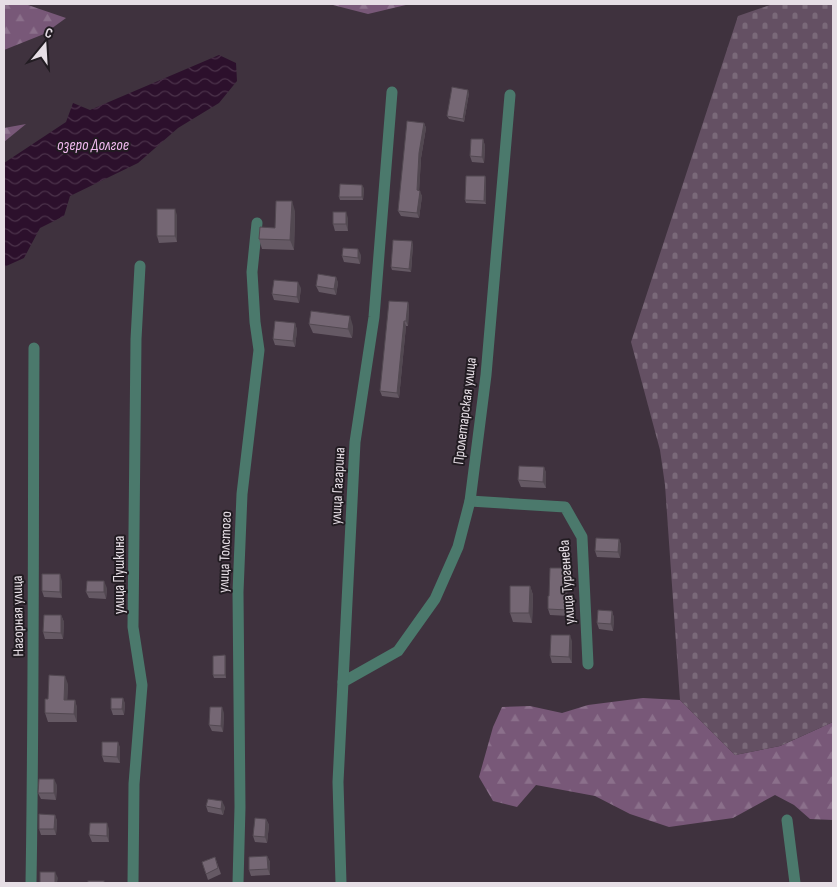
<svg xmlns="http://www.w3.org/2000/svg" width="837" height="887" viewBox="0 0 837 887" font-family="'Sofia Sans Condensed',sans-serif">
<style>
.forest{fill:url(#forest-firs)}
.cemetery{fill:url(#cemetery-stones)}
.water{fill:url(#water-waves)}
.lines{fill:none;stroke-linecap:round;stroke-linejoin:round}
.minor{stroke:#4b796c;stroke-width:11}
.wall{fill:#655964}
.shaded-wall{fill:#524851}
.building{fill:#756774;stroke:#524851}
.labels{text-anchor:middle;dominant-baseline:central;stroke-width:4;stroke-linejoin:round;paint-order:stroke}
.street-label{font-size:15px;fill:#e6dee5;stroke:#221c22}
.water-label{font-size:16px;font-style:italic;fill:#f2bbf0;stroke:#221c22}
</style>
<defs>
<pattern id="forest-firs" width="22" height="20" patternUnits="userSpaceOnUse" patternTransform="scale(1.25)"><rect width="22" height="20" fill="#785878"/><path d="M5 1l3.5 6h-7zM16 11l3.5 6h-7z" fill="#8b708b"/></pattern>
<pattern id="cemetery-stones" width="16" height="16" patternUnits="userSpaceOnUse" patternTransform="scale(1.25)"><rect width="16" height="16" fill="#645063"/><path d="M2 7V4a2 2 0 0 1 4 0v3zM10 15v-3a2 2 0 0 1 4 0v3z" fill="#7a6979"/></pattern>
<pattern id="water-waves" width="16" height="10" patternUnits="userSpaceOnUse" patternTransform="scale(1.25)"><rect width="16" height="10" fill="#2c102c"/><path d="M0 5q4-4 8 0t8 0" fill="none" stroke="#4b324a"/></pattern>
</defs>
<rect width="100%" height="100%" fill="#3f323e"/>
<g class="forest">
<polygon points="4,4 25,4 66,18 44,34 4,50"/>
<polygon points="329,4 410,4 368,14"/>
<polygon points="26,124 4,142 4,128"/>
<polygon points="643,698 680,700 735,755 780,746 833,722 833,820 810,819 794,805 775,795 733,818 669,827 630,814 595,796 536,785 517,807 493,801 479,777 493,727 502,707 530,706 562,713 588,705"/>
</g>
<polygon class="cemetery" points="773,4 833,4 833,722 780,746 735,755 680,700 665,485 660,450 631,342 738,16"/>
<polygon class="water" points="219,55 236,63 237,81 219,103 178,128 138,163 70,196 64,216 40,228 24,258 4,267 4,163 66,122 73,103 90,110"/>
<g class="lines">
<g class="minor">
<polyline points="470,501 565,507 582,537 588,664"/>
<polyline points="343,682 398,651 435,599 458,547 470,501 486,375 510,95"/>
<polyline points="787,820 795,883"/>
<path d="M31 883C34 705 33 527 34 348"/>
<polyline points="133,883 134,784 142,685 133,627 136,339 140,266"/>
<polyline points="238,883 240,807 238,592 242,494 259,350 255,322 252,272 257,223"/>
<polyline points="341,883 338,782 355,442 374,317 392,92"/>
</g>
</g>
<g class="wall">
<polygon points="469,93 464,122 449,119 447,116"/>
<polygon points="424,123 426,128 421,158 419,191 422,196 419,218 401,216 398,211"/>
<polygon points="483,139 485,146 484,163 472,162 470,156"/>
<polygon points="485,176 486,179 486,204 466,203 465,200"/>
<polygon points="364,188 363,200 340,200 339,197"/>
<polygon points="295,211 294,250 262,249 259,239 275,228"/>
<polygon points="177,215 177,242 159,243 157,236"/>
<polygon points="348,218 348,231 335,231 333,224"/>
<polygon points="413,244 411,272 392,270 391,267"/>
<polygon points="361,255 360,264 344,262 342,256"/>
<polygon points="336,277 338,283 336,295 319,292 316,286"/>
<polygon points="301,288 299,303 274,300 272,294"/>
<polygon points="408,302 409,307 408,326 406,326 399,398 382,396 380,391"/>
<polygon points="295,323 297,330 295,347 275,345 273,339"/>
<polygon points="309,324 353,326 352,338 313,333"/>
<polygon points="544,467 546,473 546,488 521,487 518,480"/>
<polygon points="619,539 621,545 620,558 597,557 595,551"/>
<polygon points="565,568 568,575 567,596 570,602 569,616 550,615 548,609 549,596"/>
<polygon points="62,581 62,598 44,597 42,591"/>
<polygon points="530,586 533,595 532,623 513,622 510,613"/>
<polygon points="107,588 106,599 89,598 86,592"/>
<polygon points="612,611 614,618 613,631 599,629 597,623"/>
<polygon points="61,615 64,622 63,639 45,639 43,632"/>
<polygon points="572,641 572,663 552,663 550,656"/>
<polygon points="225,655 226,658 226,678 214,678 213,675"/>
<polygon points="68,684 67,700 75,700 77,708 77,722 48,722 45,713 48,699"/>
<polygon points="123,698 125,704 124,715 113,715 111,709"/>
<polygon points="224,713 223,732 212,731 209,725"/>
<polygon points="118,742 120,748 120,763 104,762 102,756"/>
<polygon points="57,785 56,800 41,799 38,793"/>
<polygon points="206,806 225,807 223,815 208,812"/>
<polygon points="55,815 57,821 56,835 41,835 39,829"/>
<polygon points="266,819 269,825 267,843 255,842 253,836"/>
<polygon points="109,829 109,842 92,842 89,835"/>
<polygon points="267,856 270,862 270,875 251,876 249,870"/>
<polygon points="215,857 221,874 208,880 202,862"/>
</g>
<g class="shaded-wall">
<polygon points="468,90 469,93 464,122 463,119"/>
<polygon points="424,123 426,128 421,158 419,194 420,191 422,196 419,218 417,213 417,190 419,153"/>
<polygon points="483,139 485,146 484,163 482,157"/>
<polygon points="485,176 486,179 486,204 484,201"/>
<polygon points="362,185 364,188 363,200 362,197"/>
<polygon points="292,201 295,211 294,250 290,240"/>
<polygon points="175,209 177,215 177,242 175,236"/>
<polygon points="346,212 348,218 348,231 346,224"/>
<polygon points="412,241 413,244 411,272 409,269"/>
<polygon points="358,249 361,255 360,264 358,258"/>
<polygon points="336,277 338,283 336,295 334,289"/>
<polygon points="298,282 301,288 299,303 297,297"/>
<polygon points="408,302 409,307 408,326 406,321"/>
<polygon points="350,316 353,326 352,338 348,329"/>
<polygon points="404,321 406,326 399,398 397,393"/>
<polygon points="295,323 297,330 295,347 293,341"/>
<polygon points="544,467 546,473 546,488 543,482"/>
<polygon points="619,539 621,545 620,558 618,552"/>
<polygon points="565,568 568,575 567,602 565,596"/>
<polygon points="60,574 62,581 62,598 60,592"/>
<polygon points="104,581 107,588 106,599 104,592"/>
<polygon points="530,586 533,595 532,623 529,613"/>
<polygon points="567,596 570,602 569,616 567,610"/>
<polygon points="612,611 614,618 613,631 611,624"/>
<polygon points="61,615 64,622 63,639 61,633"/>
<polygon points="570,635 572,641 572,663 569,657"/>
<polygon points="225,655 226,658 226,678 225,675"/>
<polygon points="65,676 68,684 67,708 64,700"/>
<polygon points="123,698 125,704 124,715 122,709"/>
<polygon points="75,700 77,708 77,722 74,714"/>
<polygon points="222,707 224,713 223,732 221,726"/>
<polygon points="118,742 120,748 120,763 117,757"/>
<polygon points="54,779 57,785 56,800 54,793"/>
<polygon points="222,801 225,807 223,815 221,809"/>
<polygon points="55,815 57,821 56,835 54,829"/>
<polygon points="266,819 269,825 267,843 265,837"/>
<polygon points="107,823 109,829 109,842 107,836"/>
<polygon points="267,856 270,862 270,875 268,869"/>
<polygon points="55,872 58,878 57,883 55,883"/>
</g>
<g class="building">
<polygon points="452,87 468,90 463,119 447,116"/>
<polygon points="407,121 424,123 419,153 417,190 420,191 417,213 398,211"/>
<polygon points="471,139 483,139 482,157 470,156"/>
<polygon points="466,176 485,176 484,201 465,200"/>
<polygon points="340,184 362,185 362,197 339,197"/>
<polygon points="276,201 292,201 290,240 259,239 260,227 275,228"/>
<rect x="157" y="209" width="18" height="27"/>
<rect x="333" y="212" width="13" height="12"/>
<polygon points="393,240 412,241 409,269 391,267"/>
<polygon points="343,248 358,249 358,258 342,256"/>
<polygon points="318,274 336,277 334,289 316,286"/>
<polygon points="274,280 298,282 297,297 272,294"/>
<polygon points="389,301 408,302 406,321 404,321 397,393 380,391"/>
<polygon points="311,311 350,316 348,329 309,324"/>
<polygon points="275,321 295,323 293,341 273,339"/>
<polygon points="519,466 544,467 543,482 518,480"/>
<polygon points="596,538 619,539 618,552 595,551"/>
<polygon points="550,568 565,568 565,596 567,596 567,610 548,609 548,596 549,596"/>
<polygon points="42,574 60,574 60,592 42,591"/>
<polygon points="87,581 104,581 104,592 86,592"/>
<polygon points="510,586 530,586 529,613 510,613"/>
<polygon points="598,610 612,611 611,624 597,623"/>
<polygon points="44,615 61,615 61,633 43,632"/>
<polygon points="551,635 570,635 569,657 550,656"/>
<polygon points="225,655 225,675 213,675 213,656"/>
<polygon points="49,675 65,676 64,700 75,700 74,714 45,713 45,699 48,699"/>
<polygon points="111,698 123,698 122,709 111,709"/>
<polygon points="210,707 222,707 221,726 209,725"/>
<polygon points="102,742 118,742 117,757 102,756"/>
<polygon points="39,779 54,779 54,793 38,793"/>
<polygon points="208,799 222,801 221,809 206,806"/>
<polygon points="39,814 55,815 54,829 39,829"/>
<polygon points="255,818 266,819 265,837 253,836"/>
<polygon points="90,823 107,823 107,836 89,835"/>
<polygon points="267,856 268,869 249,870 249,857"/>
<polygon points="215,857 218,868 206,874 202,862"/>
<rect x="40" y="872" width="15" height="11"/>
<rect x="88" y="881" width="16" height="2"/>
</g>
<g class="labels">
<g class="street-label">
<text transform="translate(465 411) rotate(-83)">Пролетарская улица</text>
<text transform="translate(338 486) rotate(-87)">улица Гагарина</text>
<text transform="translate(225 552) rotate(-88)">улица Толстого</text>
<text transform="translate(119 575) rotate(-90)">улица Пушкина</text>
<text transform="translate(567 582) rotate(-94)">улица Тургенева</text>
<text transform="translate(18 616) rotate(-91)">Нагорная улица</text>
</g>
<g class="water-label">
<text x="93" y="145">озеро Долгое</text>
</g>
</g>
<rect width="837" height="887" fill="none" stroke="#e6dee5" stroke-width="10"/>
<g transform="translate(45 45) rotate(18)" stroke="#221c22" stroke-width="4" paint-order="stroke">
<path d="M0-4L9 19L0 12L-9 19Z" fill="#e6dee5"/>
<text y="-8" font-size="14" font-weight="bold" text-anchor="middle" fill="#e6dee5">С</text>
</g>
</svg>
